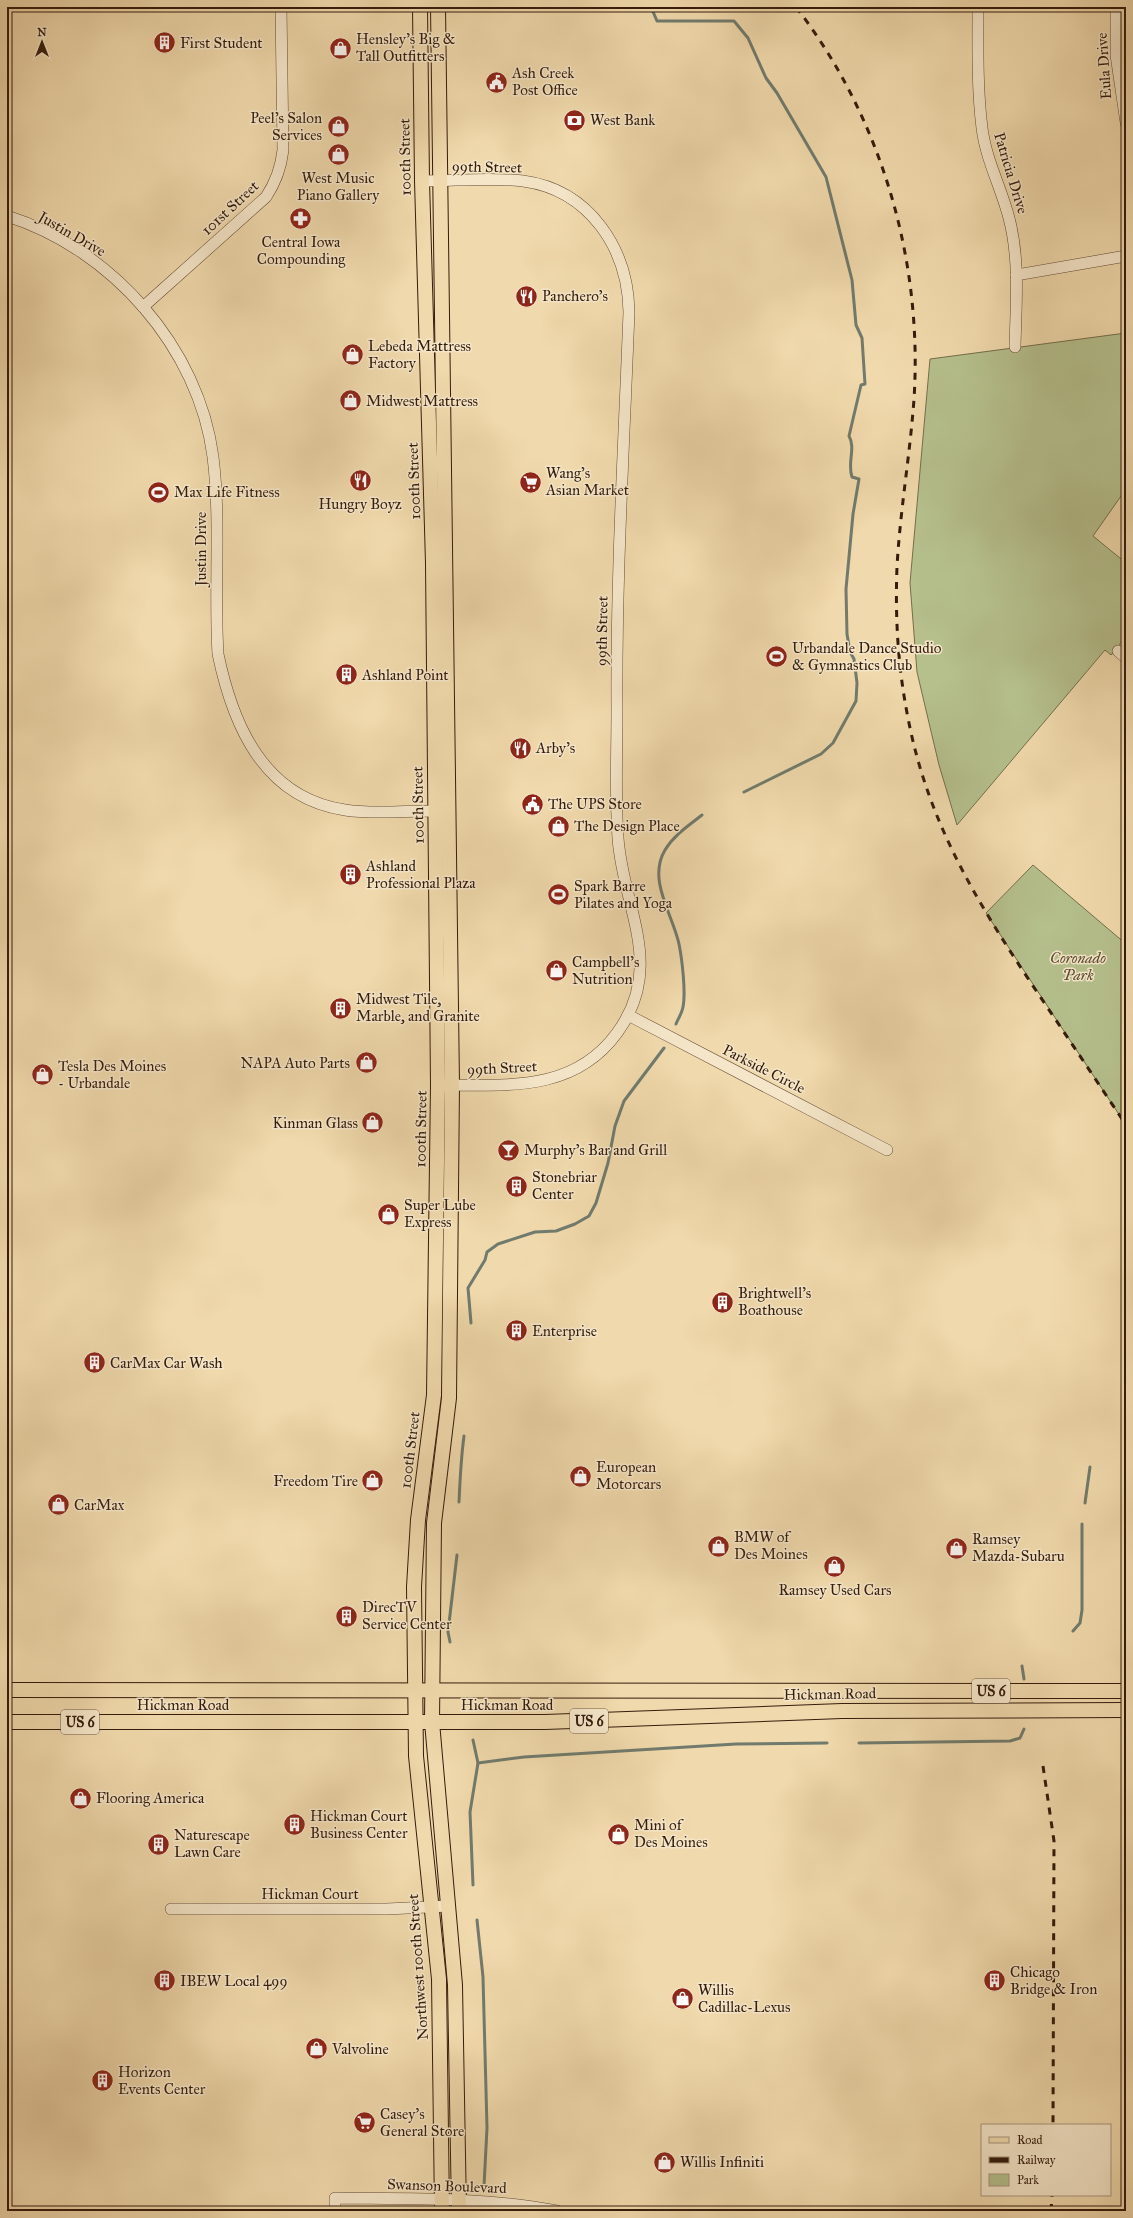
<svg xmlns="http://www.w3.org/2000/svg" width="1133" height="2218" viewBox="0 0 1133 2218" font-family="'IM FELL Great Primer',serif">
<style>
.green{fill:#b5c08d;stroke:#746e4c}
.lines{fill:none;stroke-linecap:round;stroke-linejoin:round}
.stream{stroke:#717b6d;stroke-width:3}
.minor-casing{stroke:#634b34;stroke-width:12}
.major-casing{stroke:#341c0c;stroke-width:16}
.minor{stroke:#f5e6c9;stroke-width:11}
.major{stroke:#f0d9ac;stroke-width:14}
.rail{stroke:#341c0c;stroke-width:3;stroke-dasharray:7 7;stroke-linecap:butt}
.labels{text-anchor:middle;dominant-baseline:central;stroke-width:3;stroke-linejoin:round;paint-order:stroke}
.shield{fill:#f5e6c9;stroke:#6e5945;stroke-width:1}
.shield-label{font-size:14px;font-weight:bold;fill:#341c0c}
.poi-label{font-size:15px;fill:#341c0c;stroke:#f5e6c9;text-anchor:start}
.street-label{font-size:15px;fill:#341c0c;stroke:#f5e6c9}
.park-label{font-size:15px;font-style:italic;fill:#5b4d33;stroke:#f5e6c9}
</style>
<rect width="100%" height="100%" fill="#f0d9ac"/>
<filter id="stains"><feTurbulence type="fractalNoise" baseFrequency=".005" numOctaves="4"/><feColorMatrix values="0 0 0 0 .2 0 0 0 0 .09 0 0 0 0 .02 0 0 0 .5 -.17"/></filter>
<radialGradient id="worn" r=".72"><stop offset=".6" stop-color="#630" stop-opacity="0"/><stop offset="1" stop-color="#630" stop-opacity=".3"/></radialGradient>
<g class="green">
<polygon points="1126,333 1126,489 1093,536 1126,563 1126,636 1111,655 1105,650 957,825 939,765 917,672 910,583 930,359"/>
<polygon points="1033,865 1126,944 1126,1125 986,913"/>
</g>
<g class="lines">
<g class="stream">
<path d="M651 7 657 21H734L748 38 766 78 777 93 826 177 852 280 856 325 862 338 865 384 861 385 849 436C856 448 847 463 852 477L859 479 853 514 846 589 847 634 850 652 854 659 857 683 856 701 833 743 821 754 744 792"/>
<path d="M676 1024C678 1019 682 1013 683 1007 686 992 682 959 679 944 673 915 647 880 665 850 674 835 688 826 702 815"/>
<polyline points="471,1323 468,1288 485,1260 487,1252 498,1244 535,1232 556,1231 575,1224 589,1216 596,1203 608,1163 615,1126 624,1101 664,1048"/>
<path d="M459 1502C460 1479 461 1458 464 1436"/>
<polyline points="1085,1503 1090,1467"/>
<polyline points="1073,1631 1080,1623 1082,1610 1082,1524"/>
<polyline points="450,1642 448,1632 457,1555"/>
<polyline points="1022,1666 1024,1679"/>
<polyline points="473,1740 478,1763 470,1812 473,1885"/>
<polyline points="859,1743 1010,1741 1020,1738 1024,1729"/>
<polyline points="478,1763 524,1757 736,1744 827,1743"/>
<polyline points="477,1920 483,1977 487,2128 484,2186"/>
</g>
<defs>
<g id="minor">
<path d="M978 7C978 47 977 88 982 128 986 160 1001 187 1009 218 1020 260 1016 304 1015 347"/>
<polyline points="1116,7 1116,55 1126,123"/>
<path d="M422 181C455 181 491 177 523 181 590 190 628 249 629 312 624 444 616 576 617 709 617 752 615 795 618 838 623 909 666 966 617 1033 574 1092 508 1085 444 1085"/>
<path d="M7 216C112 249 199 348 213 457 221 522 214 589 218 654 233 726 264 798 345 810 376 815 410 810 442 811"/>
<polyline points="1016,275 1126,256"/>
<path d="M143 307 266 197C276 182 281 168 283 150L281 7"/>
<polyline points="1118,651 1126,658"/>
<polyline points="628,1015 887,1150"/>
<polyline points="171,1909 387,1909 448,1906"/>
<path d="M335 2211V2198C410 2199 484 2197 557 2211"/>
</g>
<g id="major">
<polyline points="420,7 422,181 433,563 438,1085 434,1395 418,1520 414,1587 416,1756 439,1979 442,2211"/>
<polyline points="438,7 452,1085 449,1398 434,1523 432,1722 455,1985 459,2211"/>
<polyline points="7,1690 1126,1691"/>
<polyline points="7,1722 545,1722 842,1711 1126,1710"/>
</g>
</defs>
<use href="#minor" class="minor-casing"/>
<use href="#major" class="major-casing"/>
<use href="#minor" class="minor"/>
<use href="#major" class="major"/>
<g class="rail">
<path d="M796 7C881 117 923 260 914 399 910 455 900 511 897 567 895 618 898 668 908 718 928 823 977 902 1035 989 1066 1035 1096 1080 1126 1125"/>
<polyline points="1043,1766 1054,1841 1053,2125"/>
<polyline points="1051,2211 1052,2195"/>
</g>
</g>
<defs>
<symbol id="building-disc" viewBox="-11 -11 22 22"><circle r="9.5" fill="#8f2418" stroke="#f5e6c9"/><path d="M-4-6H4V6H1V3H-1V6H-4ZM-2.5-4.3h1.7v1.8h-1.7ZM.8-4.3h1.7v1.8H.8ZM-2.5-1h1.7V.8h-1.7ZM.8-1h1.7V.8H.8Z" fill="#fff"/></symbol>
<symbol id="shop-disc" viewBox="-11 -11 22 22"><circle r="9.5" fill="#8f2418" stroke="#f5e6c9"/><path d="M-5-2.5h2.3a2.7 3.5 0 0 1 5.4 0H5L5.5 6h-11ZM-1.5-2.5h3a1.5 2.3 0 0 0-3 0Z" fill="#fff"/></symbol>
<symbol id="civic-disc" viewBox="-11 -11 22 22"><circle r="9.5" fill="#8f2418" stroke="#f5e6c9"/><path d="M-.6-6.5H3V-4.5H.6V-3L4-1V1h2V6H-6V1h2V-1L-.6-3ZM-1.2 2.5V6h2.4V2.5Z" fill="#fff"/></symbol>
<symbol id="bank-disc" viewBox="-11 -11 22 22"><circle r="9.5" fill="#8f2418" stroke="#f5e6c9"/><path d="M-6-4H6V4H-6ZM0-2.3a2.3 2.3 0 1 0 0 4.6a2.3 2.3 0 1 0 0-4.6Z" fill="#fff"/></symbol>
<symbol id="pharmacy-disc" viewBox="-11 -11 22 22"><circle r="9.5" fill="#8f2418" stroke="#f5e6c9"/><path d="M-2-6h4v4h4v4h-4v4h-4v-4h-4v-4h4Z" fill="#fff"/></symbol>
<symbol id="restaurant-disc" viewBox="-11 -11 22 22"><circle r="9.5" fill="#8f2418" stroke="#f5e6c9"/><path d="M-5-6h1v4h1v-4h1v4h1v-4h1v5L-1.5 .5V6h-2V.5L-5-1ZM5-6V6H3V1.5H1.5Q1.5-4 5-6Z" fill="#fff"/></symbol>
<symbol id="supermarket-disc" viewBox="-11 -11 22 22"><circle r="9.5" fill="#8f2418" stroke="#f5e6c9"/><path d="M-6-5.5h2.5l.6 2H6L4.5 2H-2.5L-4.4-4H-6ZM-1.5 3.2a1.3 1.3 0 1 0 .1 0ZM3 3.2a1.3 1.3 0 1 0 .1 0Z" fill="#fff"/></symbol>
<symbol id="stadium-disc" viewBox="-11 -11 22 22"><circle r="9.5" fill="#8f2418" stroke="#f5e6c9"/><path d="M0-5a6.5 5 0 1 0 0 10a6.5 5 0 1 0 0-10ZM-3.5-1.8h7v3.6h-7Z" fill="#fff"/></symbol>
<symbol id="bar-disc" viewBox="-11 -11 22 22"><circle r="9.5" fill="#8f2418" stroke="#f5e6c9"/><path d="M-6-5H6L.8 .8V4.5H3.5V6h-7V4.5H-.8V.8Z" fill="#fff"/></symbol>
</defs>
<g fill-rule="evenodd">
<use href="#building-disc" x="152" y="30" width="25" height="25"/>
<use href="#shop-disc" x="328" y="36" width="25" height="25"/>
<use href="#civic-disc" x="484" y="70" width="25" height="25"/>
<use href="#bank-disc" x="562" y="108" width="25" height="25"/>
<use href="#shop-disc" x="326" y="114" width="25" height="25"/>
<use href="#shop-disc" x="326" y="142" width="25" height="25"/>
<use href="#pharmacy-disc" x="288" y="206" width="25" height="25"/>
<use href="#restaurant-disc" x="514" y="284" width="25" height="25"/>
<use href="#shop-disc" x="340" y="342" width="25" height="25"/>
<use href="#shop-disc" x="338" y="388" width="25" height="25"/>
<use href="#restaurant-disc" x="348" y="468" width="25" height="25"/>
<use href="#supermarket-disc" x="518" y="470" width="25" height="25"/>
<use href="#stadium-disc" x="146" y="480" width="25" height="25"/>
<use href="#stadium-disc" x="764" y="644" width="25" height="25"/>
<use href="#building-disc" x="334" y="662" width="25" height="25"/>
<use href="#restaurant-disc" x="508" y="736" width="25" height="25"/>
<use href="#civic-disc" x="520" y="792" width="25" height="25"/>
<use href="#shop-disc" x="546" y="814" width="25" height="25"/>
<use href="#building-disc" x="338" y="862" width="25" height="25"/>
<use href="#stadium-disc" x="546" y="882" width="25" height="25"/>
<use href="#shop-disc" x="544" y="958" width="25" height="25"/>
<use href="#building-disc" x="328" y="996" width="25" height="25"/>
<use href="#shop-disc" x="354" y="1050" width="25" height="25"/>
<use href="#shop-disc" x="30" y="1062" width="25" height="25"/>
<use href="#shop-disc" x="360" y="1110" width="25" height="25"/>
<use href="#bar-disc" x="496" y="1138" width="25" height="25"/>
<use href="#building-disc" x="504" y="1174" width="25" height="25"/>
<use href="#shop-disc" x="376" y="1202" width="25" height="25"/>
<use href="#building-disc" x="710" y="1290" width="25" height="25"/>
<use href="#building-disc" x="504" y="1318" width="25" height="25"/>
<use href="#building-disc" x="82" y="1350" width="25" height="25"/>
<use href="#shop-disc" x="568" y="1464" width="25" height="25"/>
<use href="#shop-disc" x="360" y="1468" width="25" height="25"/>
<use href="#shop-disc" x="46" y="1492" width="25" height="25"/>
<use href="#shop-disc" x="706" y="1534" width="25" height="25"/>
<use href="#shop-disc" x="944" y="1536" width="25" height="25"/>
<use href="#shop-disc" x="822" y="1554" width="25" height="25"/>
<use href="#building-disc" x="334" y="1604" width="25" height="25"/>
<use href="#shop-disc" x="68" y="1786" width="25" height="25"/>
<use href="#building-disc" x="282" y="1812" width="25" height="25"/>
<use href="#shop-disc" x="606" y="1822" width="25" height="25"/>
<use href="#building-disc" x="146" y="1832" width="25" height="25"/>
<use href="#building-disc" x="152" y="1968" width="25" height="25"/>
<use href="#building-disc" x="982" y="1968" width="25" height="25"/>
<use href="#shop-disc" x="670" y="1986" width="25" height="25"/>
<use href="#shop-disc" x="304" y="2036" width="25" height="25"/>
<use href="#building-disc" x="90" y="2068" width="25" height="25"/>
<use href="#supermarket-disc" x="352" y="2110" width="25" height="25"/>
<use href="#shop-disc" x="652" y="2150" width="25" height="25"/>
</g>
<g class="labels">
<g class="shield">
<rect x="972" y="1679" width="38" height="24" rx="3"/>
<rect x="570" y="1709" width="38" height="24" rx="3"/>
<rect x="61" y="1710" width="38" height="24" rx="3"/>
</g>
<g class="shield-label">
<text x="991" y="1691">US 6</text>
<text x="589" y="1721">US 6</text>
<text x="80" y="1722">US 6</text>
</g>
<g class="poi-label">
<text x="356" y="39">Hensley's Big &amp;<tspan x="356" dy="17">Tall Outfitters</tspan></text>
<text x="180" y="43">First Student</text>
<text x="512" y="73">Ash Creek<tspan x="512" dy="17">Post Office</tspan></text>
<text x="322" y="118" text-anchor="end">Peel's Salon<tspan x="322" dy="17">Services</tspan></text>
<text x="590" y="120">West Bank</text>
<text x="338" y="178" text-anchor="middle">West Music<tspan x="338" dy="17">Piano Gallery</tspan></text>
<text x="301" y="242" text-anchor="middle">Central Iowa<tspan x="301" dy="17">Compounding</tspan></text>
<text x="542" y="296">Panchero's</text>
<text x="368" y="346">Lebeda Mattress<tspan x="368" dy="17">Factory</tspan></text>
<text x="366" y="401">Midwest Mattress</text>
<text x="546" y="473">Wang's<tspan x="546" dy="17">Asian Market</tspan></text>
<text x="174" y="492">Max Life Fitness</text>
<text x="360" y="504" text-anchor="middle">Hungry Boyz</text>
<text x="792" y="648">Urbandale Dance Studio<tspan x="792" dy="17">&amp; Gymnastics Club</tspan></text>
<text x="362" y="675">Ashland Point</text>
<text x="536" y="748">Arby's</text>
<text x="548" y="804">The UPS Store</text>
<text x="574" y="826">The Design Place</text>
<text x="366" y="866">Ashland<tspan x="366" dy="17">Professional Plaza</tspan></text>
<text x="574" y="886">Spark Barre<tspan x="574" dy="17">Pilates and Yoga</tspan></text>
<text x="572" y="962">Campbell's<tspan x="572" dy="17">Nutrition</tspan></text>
<text x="356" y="999">Midwest Tile,<tspan x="356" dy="17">Marble, and Granite</tspan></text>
<text x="350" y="1063" text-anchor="end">NAPA Auto Parts</text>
<text x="58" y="1066">Tesla Des Moines<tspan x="58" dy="17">- Urbandale</tspan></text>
<text x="358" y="1123" text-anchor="end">Kinman Glass</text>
<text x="524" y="1150">Murphy's Bar and Grill</text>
<text x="532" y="1177">Stonebriar<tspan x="532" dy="17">Center</tspan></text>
<text x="404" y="1205">Super Lube<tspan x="404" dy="17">Express</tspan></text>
<text x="738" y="1293">Brightwell's<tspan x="738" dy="17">Boathouse</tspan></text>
<text x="532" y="1331">Enterprise</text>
<text x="110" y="1363">CarMax Car Wash</text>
<text x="596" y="1467">European<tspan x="596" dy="17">Motorcars</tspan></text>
<text x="358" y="1481" text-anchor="end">Freedom Tire</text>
<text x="74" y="1505">CarMax</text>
<text x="734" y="1537">BMW of<tspan x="734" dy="17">Des Moines</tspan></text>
<text x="972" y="1539">Ramsey<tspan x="972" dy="17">Mazda-Subaru</tspan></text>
<text x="835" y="1590" text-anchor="middle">Ramsey Used Cars</text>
<text x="362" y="1607">DirecTV<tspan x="362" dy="17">Service Center</tspan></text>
<text x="96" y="1798">Flooring America</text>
<text x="310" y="1816">Hickman Court<tspan x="310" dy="17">Business Center</tspan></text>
<text x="634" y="1825">Mini of<tspan x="634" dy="17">Des Moines</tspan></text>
<text x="174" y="1835">Naturescape<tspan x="174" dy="17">Lawn Care</tspan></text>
<text x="1010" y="1972">Chicago<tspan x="1010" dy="17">Bridge &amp; Iron</tspan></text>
<text x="180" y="1981">IBEW Local 499</text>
<text x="698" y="1990">Willis<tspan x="698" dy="17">Cadillac-Lexus</tspan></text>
<text x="332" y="2049">Valvoline</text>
<text x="118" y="2072">Horizon<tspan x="118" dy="17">Events Center</tspan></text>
<text x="380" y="2114">Casey's<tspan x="380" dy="17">General Store</tspan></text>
<text x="680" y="2162">Willis Infiniti</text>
</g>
<g class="street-label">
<text transform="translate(1104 66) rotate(-94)">Eula Drive</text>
<text transform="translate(405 157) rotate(-91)">100th Street</text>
<text transform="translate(487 167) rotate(1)">99th Street</text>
<text transform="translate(1011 173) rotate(73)">Patricia Drive</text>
<text transform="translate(230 208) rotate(-43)">101st Street</text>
<text transform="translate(72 234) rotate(30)">Justin Drive</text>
<text transform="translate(414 481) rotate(-92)">100th Street</text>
<text transform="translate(201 549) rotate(-90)">Justin Drive</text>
<text transform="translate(602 631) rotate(-89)">99th Street</text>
<text transform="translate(418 805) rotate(-91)">100th Street</text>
<text transform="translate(502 1068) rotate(-3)">99th Street</text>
<text transform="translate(764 1069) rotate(27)">Parkside Circle</text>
<text transform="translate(421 1129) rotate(-89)">100th Street</text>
<text transform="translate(410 1450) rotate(-83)">100th Street</text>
<text transform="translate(830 1694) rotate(-1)">Hickman Road</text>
<text x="183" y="1705">Hickman Road</text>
<text x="507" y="1705">Hickman Road</text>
<text x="310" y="1894">Hickman Court</text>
<text transform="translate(418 1967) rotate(-94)">Northwest 100th Street</text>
<text transform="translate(447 2186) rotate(2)">Swanson Boulevard</text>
</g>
<g class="park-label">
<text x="1078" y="958">Coronado<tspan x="1078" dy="17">Park</tspan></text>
</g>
</g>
<rect width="1133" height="2218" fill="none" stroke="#f0d9ac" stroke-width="24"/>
<rect x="8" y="8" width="1117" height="2202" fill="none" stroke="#341c0c" stroke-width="2"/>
<rect x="12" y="12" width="1109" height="2194" fill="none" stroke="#341c0c"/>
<rect x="981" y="2124" width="130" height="72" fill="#f5e6c9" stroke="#a8957d"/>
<rect x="989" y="2137" width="20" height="6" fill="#f0d9ac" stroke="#a8957d"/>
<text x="1017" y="2144" font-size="12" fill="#341c0c">Road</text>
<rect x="989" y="2157" width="20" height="6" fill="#341c0c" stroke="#a8957d"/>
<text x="1017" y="2164" font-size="12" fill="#341c0c">Railway</text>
<rect x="989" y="2174" width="20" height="12" fill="#b5c08d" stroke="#a8957d"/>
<text x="1017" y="2184" font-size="12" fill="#341c0c">Park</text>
<g transform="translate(42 42)" stroke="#f5e6c9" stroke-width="3" paint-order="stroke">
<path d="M0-3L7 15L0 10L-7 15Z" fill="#341c0c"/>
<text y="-6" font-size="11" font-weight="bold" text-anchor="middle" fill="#341c0c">N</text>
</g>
<rect width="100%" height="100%" filter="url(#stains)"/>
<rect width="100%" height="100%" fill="url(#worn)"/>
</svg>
